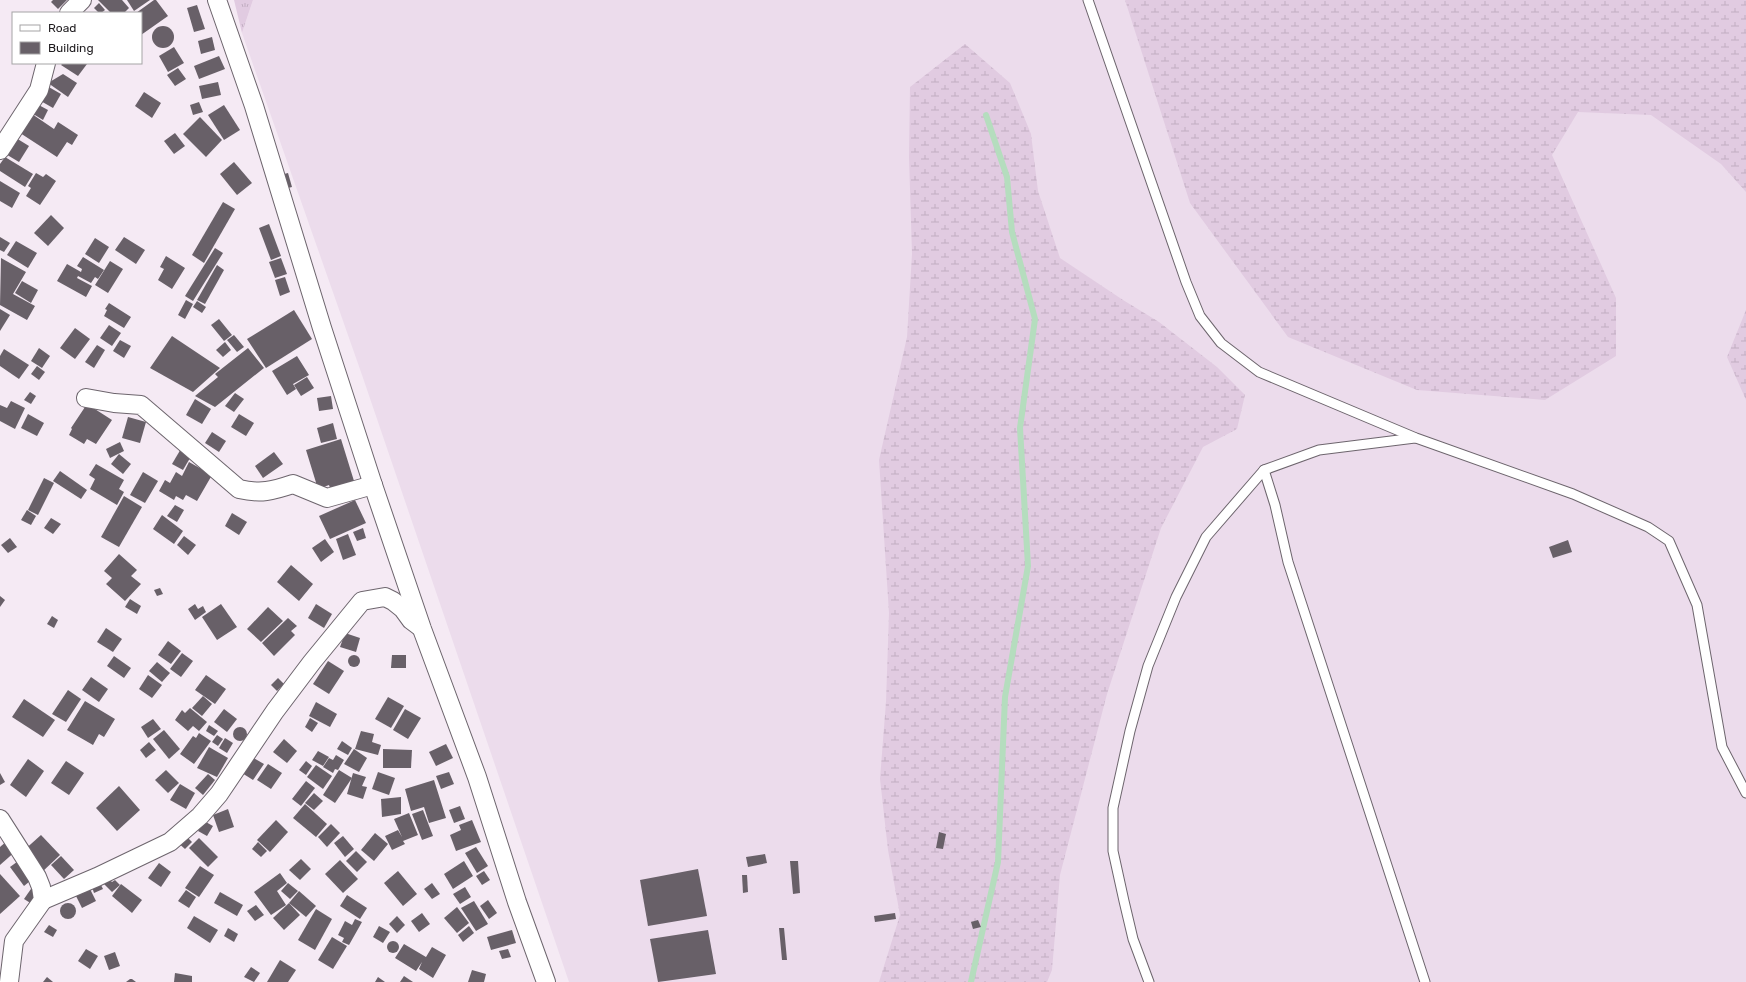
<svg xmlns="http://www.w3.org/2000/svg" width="1746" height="982" viewBox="0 0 1746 982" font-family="Rubik,sans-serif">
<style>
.built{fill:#ecdcec}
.grass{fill:url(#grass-tufts)}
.wetland{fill:url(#wetland-marsh)}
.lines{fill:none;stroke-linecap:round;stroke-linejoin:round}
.stream{stroke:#b5ddbe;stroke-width:6}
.building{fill:#686068}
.lane-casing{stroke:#6d656d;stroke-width:11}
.street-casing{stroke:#6d656d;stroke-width:20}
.lane{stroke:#fff;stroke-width:9}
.street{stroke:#fff;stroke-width:18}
</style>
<defs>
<pattern id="grass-tufts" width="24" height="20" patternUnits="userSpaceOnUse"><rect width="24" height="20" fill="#e1cbe1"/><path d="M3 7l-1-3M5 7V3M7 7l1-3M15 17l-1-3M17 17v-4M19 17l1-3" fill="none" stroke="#c1aec1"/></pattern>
<pattern id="wetland-marsh" width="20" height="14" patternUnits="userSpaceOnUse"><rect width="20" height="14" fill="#e1cbe1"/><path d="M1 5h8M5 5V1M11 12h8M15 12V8" fill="none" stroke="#c1aec1"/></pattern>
</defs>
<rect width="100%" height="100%" fill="#f5eaf4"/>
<polygon class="built" points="253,0 1746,0 1746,982 569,982 362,375 242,33"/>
<polygon class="grass" points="234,0 253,0 242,33"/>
<g class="wetland">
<polygon points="1125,0 1746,0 1746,192 1721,164 1651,115 1578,112 1552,155 1616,298 1616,356 1545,400 1417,390 1288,337 1190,203"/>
<polygon points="965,44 1010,83 1031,134 1038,191 1060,258 1123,300 1159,322 1217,367 1245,395 1237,429 1203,447 1161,528 1107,694 1060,875 1052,970 1047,982 879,982 900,915 888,850 880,779 886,702 889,613 879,460 907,337 912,254 909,157 910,87"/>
<polygon points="1746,310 1746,400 1727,357"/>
</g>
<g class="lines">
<polyline class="stream" points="971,982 998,862 1005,697 1028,566 1020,428 1035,319 1012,232 1007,177 986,115"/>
</g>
<g class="building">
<polygon points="53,0 67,0 58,9 51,2"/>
<polygon points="98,0 122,0 129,8 124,13 111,13"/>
<polygon points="127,0 150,0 134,11"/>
<polygon points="154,0 156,0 168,16 141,35 141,13 136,13"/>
<polygon points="99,3 105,10 101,13 99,13 94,8"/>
<polygon points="197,5 205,29 194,32 187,8"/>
<circle cx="163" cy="37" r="11"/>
<polygon points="212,37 215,50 201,54 198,41"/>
<polygon points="174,47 184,63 168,72 159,56"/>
<polygon points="219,56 225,69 199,79 194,66"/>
<polygon points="63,63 86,63 87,64 78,76 61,65"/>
<polygon points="178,68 186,79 175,86 167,75"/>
<polygon points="63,74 77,83 68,97 48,83"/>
<polygon points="218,82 221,95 202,99 199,86"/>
<polygon points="47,86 61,94 53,108 39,100"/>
<polygon points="144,92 161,103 152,118 135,106"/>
<polygon points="199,102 203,112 193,115 190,105"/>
<polygon points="35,103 48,110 43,120 30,112"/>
<polygon points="224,105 240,130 224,140 208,115"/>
<polygon points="29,112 54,129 58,122 78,135 72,145 67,142 57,157 17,131"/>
<polygon points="200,117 222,140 206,157 183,134"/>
<polygon points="175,133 185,146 174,154 164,141"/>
<polygon points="16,138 29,146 19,162 4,153"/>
<polygon points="5,157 33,174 25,187 0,171 0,164"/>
<polygon points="234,162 252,183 237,195 220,174"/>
<polygon points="36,173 43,177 46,174 56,181 40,205 26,196 31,188 28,186"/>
<polygon points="288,173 292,187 284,189 280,175"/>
<polygon points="0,181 20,193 12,208 0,201"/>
<polygon points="223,202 235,209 204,263 192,255"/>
<polygon points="51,215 64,228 48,246 34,233"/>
<polygon points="269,224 281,256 271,260 259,228"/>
<polygon points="0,237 10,243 4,252 0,250"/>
<polygon points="124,237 145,250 136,264 115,250"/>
<polygon points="95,238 109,247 99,263 85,254"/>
<polygon points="16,241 37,253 28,268 7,255"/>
<polygon points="215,248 223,253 193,301 185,296"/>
<polygon points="166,256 185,268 172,289 158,280 164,269 160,267"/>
<polygon points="83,257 104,270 98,279 95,277 91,283 78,276 77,278 92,286 86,297 57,281 67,264 81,272 82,269 77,266"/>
<polygon points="1,258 26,272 13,294 35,306 27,320 0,305"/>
<polygon points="281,258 287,274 275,278 269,262"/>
<polygon points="110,261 123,269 108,293 95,285"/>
<polygon points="217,265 224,270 205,304 197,300"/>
<polygon points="285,277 290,292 280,296 275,280"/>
<polygon points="22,281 38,290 31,303 15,293"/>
<polygon points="186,300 193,304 185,319 178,315"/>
<polygon points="197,301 206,307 202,313 193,307"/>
<polygon points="109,303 131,317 124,328 104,316 107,310 105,309"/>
<polygon points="0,309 10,315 0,331"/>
<polygon points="294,310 312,339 266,368 247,339"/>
<polygon points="219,319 232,335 224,341 211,325"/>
<polygon points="109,325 121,333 112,346 100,338"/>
<polygon points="75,328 90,339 75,359 60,348"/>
<polygon points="234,335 244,347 237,352 227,340"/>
<polygon points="172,336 220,368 193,392 150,368"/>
<polygon points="120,340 131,346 124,358 113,351"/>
<polygon points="225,342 231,350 223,357 216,350"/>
<polygon points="97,345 105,350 94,368 85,362"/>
<polygon points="39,348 50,356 42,368 31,361"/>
<polygon points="248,348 264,368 215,407 195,396 218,377 215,374"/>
<polygon points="4,349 29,365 19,379 0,366 0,356"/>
<polygon points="297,356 309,375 293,384 296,389 287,395 272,371"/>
<polygon points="37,366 45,372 39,380 31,374"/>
<polygon points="307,377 314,388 301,396 294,385"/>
<polygon points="30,392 36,396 31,404 24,400"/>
<polygon points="235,393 244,399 234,412 225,406"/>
<polygon points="331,396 333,409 319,411 317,398"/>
<polygon points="195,399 211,409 202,424 186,415"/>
<polygon points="11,401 25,408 15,429 0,421 0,405 7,408"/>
<polygon points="87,404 112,420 96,444 87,439 84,444 69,435 72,429 71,428"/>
<polygon points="28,414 44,423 37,436 21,428"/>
<polygon points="239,414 254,423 246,436 231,427"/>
<polygon points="128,417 146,422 140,443 122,438"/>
<polygon points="333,423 337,439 321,443 317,428"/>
<polygon points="212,432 226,441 219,452 205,443"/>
<polygon points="341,439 354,481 330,488 329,485 318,489 306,450"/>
<polygon points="120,442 124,451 110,458 106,449"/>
<polygon points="182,447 193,453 183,470 172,464"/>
<polygon points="274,452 283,464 263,478 255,466"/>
<polygon points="119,454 131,464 123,474 111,464"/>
<polygon points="189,462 212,475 197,501 186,495 183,500 176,496 174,500 159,491 165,480 170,483 176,472 182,476"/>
<polygon points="96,464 124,480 119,489 124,492 117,505 90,489 95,479 89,475"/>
<polygon points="60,471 87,490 81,499 53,481"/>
<polygon points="143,472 158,481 145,503 130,495"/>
<polygon points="44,478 54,483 38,515 28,510"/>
<polygon points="124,496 142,507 119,547 101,537"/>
<polygon points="355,500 366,523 330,539 319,516"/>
<polygon points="175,505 184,510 177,522 167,516"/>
<polygon points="27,510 36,516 31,525 21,520"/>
<polygon points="232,513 247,522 239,535 225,526"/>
<polygon points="162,515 183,531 174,544 153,529"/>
<polygon points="51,518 61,524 53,534 44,528"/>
<polygon points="363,528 366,538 357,541 353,532"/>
<polygon points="348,534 356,555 343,560 336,539"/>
<polygon points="184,536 196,545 188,555 177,545"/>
<polygon points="10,538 17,547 8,553 1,545"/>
<polygon points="325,539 334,552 321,562 312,548"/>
<polygon points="1568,540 1572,552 1553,558 1549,547"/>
<polygon points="119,554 137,570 131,576 141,584 125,601 106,584 112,578 104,571"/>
<polygon points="291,565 313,584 299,601 277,582"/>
<polygon points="160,588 163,594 157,596 154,590"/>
<polygon points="0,596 5,600 0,607"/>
<polygon points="130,599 141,606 137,614 125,607"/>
<polygon points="195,604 198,609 203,606 206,612 195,620 188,609"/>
<polygon points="221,604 237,627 217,640 202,617"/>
<polygon points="316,604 332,614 324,628 308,618"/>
<polygon points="268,607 283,621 261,642 247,629"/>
<polygon points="52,616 58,620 54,628 47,624"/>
<polygon points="288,618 297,626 291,631 295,635 274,656 262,643"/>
<polygon points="106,628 122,639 113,652 97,642"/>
<polygon points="345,633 360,638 356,652 340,647"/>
<polygon points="168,641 181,651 171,664 158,655"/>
<polygon points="182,653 193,661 181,677 170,669"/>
<polygon points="392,655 406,655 406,668 391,668"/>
<circle cx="354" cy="661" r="6"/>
<polygon points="114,656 131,668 124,678 107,666"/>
<polygon points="328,661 344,671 329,694 313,684"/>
<polygon points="157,662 170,673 162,682 149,671"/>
<polygon points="148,675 162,685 152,698 139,689"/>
<polygon points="206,675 226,689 215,704 195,690"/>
<polygon points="91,677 108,689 99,702 82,690"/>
<polygon points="278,678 284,684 277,691 271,685"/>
<polygon points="68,690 81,699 66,722 52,714"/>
<polygon points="203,696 212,704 202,716 192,708"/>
<polygon points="388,697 404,706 391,728 375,719"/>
<polygon points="24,699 55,720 43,737 12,717"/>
<polygon points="85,701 115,719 104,737 99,734 93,745 67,730"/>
<polygon points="316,702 337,714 330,727 309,716"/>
<polygon points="190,708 207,722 199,731 193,726 188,731 175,720 182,710 185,713"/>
<polygon points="224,709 237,719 227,732 214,722"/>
<polygon points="405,709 421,718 408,739 393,730"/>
<polygon points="310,718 318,723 312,732 305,727"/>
<polygon points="153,719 161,729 148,738 141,727"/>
<polygon points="209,725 218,731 214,736 206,731"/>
<circle cx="240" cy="734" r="7"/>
<polygon points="164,730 180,749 169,759 153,739"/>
<polygon points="361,731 374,734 372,742 381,745 378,755 355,749"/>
<polygon points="199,733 211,741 194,764 180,754 193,736 196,738"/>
<polygon points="217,735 223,739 218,746 212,742"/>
<polygon points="225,738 233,743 227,753 219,748"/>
<polygon points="284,739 297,751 287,763 273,752"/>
<polygon points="342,741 352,748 348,755 337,749"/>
<polygon points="149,742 156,750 146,758 140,750"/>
<polygon points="446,744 453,758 436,766 429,752"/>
<polygon points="209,747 228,758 217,777 197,768"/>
<polygon points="354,749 367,758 359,772 344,764"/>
<polygon points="383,749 412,750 411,768 383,768"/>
<polygon points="318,751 329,757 323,766 312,760"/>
<polygon points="336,755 344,760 338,770 335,769 333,773 323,767 329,758 333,760"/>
<polygon points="252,757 264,764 253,780 242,773"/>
<polygon points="28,759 44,771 26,797 10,785"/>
<polygon points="66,761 84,773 69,795 51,783"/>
<polygon points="306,761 312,766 306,775 299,770"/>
<polygon points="268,764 282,773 271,789 257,780"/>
<polygon points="316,765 332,776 323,789 307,777"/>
<polygon points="166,770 179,783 168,793 155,780"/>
<polygon points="339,770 352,778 335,803 323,795"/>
<polygon points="378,772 395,778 389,795 372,789"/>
<polygon points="449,772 454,784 441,789 436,776"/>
<polygon points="0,773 5,782 0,785"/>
<polygon points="353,773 366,777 362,786 367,787 363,799 347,794"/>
<polygon points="208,774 215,780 203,795 195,788"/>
<polygon points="434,780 446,818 429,823 424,807 411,811 405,789"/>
<polygon points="306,781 315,788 301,806 292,799"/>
<polygon points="180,784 195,793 186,809 170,800"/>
<polygon points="119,786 140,810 117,831 96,808"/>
<polygon points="314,793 323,801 314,810 305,803"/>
<polygon points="401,797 401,814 382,817 381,799"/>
<polygon points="305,804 327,824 316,837 293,818"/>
<polygon points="460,806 465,819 454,823 449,810"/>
<polygon points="228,809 234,827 219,832 213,815"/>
<polygon points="423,810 433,836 422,840 412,814"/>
<polygon points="409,813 418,835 403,841 405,844 392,850 385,836 398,830 402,837 394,819"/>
<polygon points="276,820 288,832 270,852 257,840"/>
<polygon points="472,820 481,842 456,851 450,835 461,830 459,825"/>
<polygon points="204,821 213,826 207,836 198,831"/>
<polygon points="331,824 340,833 327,847 318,837"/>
<polygon points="939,832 946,834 943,849 936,848"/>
<polygon points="375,833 388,844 374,861 361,850"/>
<polygon points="184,834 192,842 185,849 176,841"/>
<polygon points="41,835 60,855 41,873 22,852"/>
<polygon points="343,836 354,849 345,857 334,843"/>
<polygon points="199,838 218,857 208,867 189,848"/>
<polygon points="8,840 17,850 0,865 0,847"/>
<polygon points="258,842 267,851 261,857 252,849"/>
<polygon points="476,847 488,866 477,873 465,853"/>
<polygon points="356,851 367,862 357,872 346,861"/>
<polygon points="765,854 767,863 748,867 746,857"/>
<polygon points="61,856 74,870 64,879 51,865"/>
<polygon points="21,859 35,877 24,886 10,867"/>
<polygon points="301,859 311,869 300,880 289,870"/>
<polygon points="340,860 358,879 343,893 325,874"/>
<polygon points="464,861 473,876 453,889 444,874"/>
<polygon points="790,861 798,861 800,893 793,894"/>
<polygon points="159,863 171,872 161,887 148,878"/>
<polygon points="200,866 214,875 199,897 185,888"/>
<polygon points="698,869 707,916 648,926 640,880"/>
<polygon points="398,871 417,894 403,906 384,883"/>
<polygon points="484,871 490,880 482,885 476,876"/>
<polygon points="280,873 287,883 277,891 286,905 271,915 254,892"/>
<polygon points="0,874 20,896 0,914"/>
<polygon points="742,875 747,875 748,892 743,893"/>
<polygon points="109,879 112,882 115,880 120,885 112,892 104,884"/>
<polygon points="100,883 103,889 94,893 92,887"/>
<polygon points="288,883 298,891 290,899 281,891"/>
<polygon points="432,883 440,894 432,899 424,889"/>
<polygon points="121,884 142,900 132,913 112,896"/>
<polygon points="33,886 41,891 32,904 24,899"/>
<polygon points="89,887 96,901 82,908 75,894"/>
<polygon points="465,887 471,897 460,904 453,894"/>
<polygon points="186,890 196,897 189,908 178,901"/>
<polygon points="299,891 316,906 306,917 289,903"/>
<polygon points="220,892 243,905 237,916 214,903"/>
<polygon points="347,895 367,908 360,919 340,906"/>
<polygon points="488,900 497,913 489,919 480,906"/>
<polygon points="474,901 488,924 476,931 461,908"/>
<circle cx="68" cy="911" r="8"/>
<polygon points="289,903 300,915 284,930 273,918"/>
<polygon points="256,905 264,915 255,921 247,911"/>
<polygon points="457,907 469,923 457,933 444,918"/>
<polygon points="316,909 332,919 315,950 298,940"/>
<polygon points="422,913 430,924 419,932 411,921"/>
<polygon points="895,913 896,919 875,922 874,916"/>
<polygon points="194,916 218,930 210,943 187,928"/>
<polygon points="397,916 405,925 397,933 389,924"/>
<polygon points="355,919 362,922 349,945 342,942 344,938 338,935 345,921 352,925"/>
<polygon points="978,920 981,927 973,929 971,922"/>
<polygon points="49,925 57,930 53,937 44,932"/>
<polygon points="379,926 390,932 383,943 373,937"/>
<polygon points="469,926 474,933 463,942 458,935"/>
<polygon points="228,928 238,934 234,942 224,936"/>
<polygon points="779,928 784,928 787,960 782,960"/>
<polygon points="512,930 516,943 491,950 487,937"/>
<polygon points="708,930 716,974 658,982 650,939"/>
<polygon points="332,937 347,946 333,969 318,960"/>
<circle cx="393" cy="947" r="6"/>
<polygon points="404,944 426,957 432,947 446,955 433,978 419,969 422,962 416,971 395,958"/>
<polygon points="86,949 98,956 90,969 78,961"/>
<polygon points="508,949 511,957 502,959 499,951"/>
<polygon points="115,952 120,966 109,970 104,956"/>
<polygon points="280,960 296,970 288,982 267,982"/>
<polygon points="251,967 260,973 254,982 244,977"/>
<polygon points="472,970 486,974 484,982 468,982"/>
<polygon points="175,973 192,976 192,982 174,982"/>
<polygon points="404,976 413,982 400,982"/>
<polygon points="47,977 53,982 43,982"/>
<polygon points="378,977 385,982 375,982"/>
<polygon points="132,979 136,982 126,982 130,979"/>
</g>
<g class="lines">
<defs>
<g id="lane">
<polyline points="1088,0 1186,282 1200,316 1221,343 1259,372 1416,438 1573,494 1648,527 1669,541 1697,605 1722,747 1746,793"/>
<polyline points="1415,438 1319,450 1264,470 1275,505 1288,562 1425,982"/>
<polyline points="1149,982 1133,939 1124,901 1113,851 1113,808 1130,731 1148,666 1176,597 1206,537 1264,470"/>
</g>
<g id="street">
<polyline points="217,0 254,106 322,328 373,485 422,629 477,777 517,902 546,982"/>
<polyline points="69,13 82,0"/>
<polyline points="0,150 39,90 46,63"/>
<path d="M86 398 114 403 141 405 239 489C261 494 272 491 293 484L327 498 373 485"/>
<polyline points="0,819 37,877 41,887 43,900 14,941 9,982"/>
<polyline points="43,900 97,877 170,842 200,816 219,794 275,711 312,662 362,601 385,597 393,601 403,609 411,620 419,626"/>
</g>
</defs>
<use href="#lane" class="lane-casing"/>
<use href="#street" class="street-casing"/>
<use href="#lane" class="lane"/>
<use href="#street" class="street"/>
</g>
<rect x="12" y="12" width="130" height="52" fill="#ffffff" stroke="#a5a4a5"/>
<rect x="20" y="25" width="20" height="6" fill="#ffffff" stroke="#a5a4a5"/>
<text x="48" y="32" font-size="12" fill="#1f1c1f">Road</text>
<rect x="20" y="42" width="20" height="12" fill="#686068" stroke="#a5a4a5"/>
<text x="48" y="52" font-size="12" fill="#1f1c1f">Building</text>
</svg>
